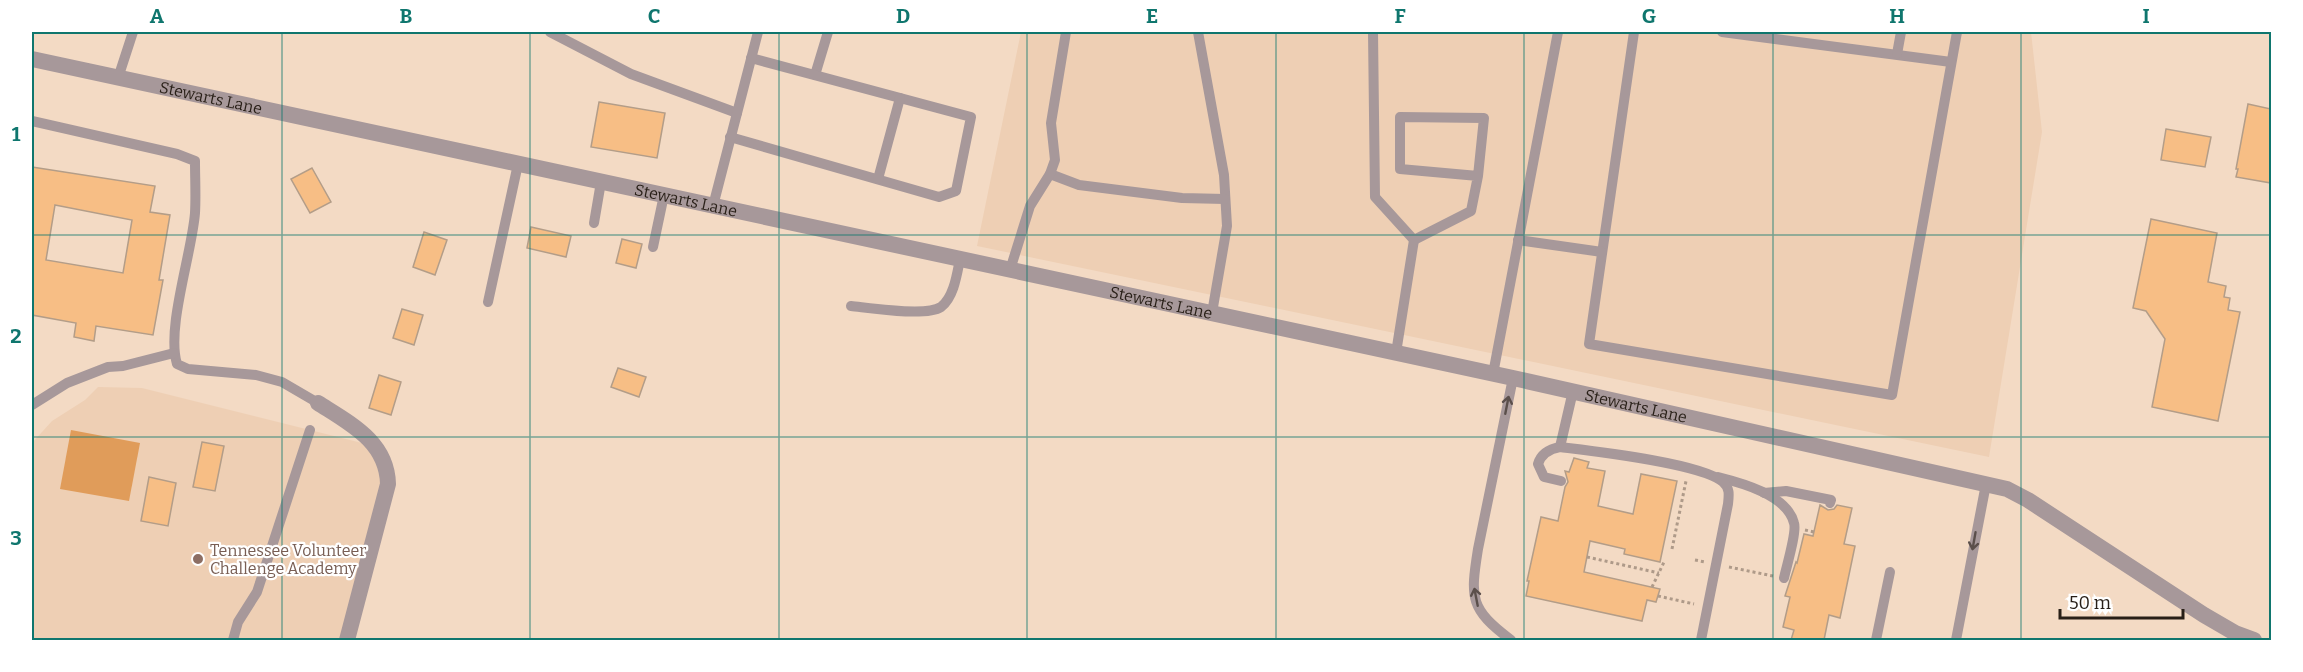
<svg xmlns="http://www.w3.org/2000/svg" width="2303" height="672" viewBox="0 0 2303 672" font-family="Bitter,serif">
<style>
.built{fill:#eecfb4}
.green{fill:#e09c5a}
.building{fill:#f7be85;stroke:#b39d88;stroke-width:1.5;fill-rule:evenodd}
.lines{fill:none;stroke-linecap:round;stroke-linejoin:round}
.path{stroke:#ae9a89;stroke-width:3;stroke-dasharray:3 3;stroke-linecap:butt}
.service{stroke:#a7989a;stroke-width:10}
.minor{stroke:#a7989a;stroke-width:16}
.oneway{stroke:#5b4f4b}
.grid{fill:none;stroke:#0f766e;stroke-width:1.5;stroke-opacity:0.55}
.education-dot{fill:#8d6e63;stroke:#fff;stroke-width:2}
.labels{text-anchor:middle;dominant-baseline:central;stroke-width:4.5;stroke-linejoin:round;paint-order:stroke}
.street-label{font-size:16px;fill:#281f17;stroke:#fff}
.education-label{font-size:16px;fill:#785e54;stroke:#fff;text-anchor:start}
.neatline{fill:none;stroke:#0f766e;stroke-width:2}
.grid-label{font-size:20px;text-anchor:middle;font-weight:bold;fill:#0f766e}
</style>
<rect width="100%" height="100%" fill="#f3dac4"/>
<g class="built">
<polygon points="1021,32 2031,32 2042,132 1989,457 977,246"/>
<polygon points="98,387 142,388 362,443 376,451 385,483 345,640 32,640 32,443 52,421 85,400"/>
</g>
<polygon class="green" points="71,430 140,443 129,501 60,489"/>
<g class="building">
<polygon points="599,102 665,113 657,158 591,147"/>
<polygon points="2248,104 2271,109 2271,183 2236,177 2238,169 2236,169"/>
<polygon points="2166,129 2211,137 2205,167 2161,160"/>
<path d="M32 167 155 186 150 212 170 215 159 280H163L153 335 96 326 94 341 74 337 76 323 32 315ZM55 205 132 220 123 273 46 260Z"/>
<polygon points="312,168 331,202 310,213 291,179"/>
<polygon points="2151,219 2217,233 2208,282 2226,286 2224,297 2230,298 2228,310 2240,312 2218,421 2152,407 2165,339 2146,311 2133,308"/>
<polygon points="531,227 571,236 566,257 527,248"/>
<polygon points="424,232 447,240 435,275 413,267"/>
<polygon points="622,239 642,244 636,268 616,263"/>
<polygon points="402,309 423,315 414,345 393,338"/>
<polygon points="618,368 646,377 639,397 611,387"/>
<polygon points="379,375 401,382 391,415 369,408"/>
<polygon points="202,442 224,446 215,491 193,487"/>
<polygon points="1574,458 1589,462 1587,468 1605,471 1598,506 1633,514 1641,474 1677,481 1660,562 1624,554 1625,549 1590,541 1584,572 1660,589 1656,602 1647,600 1642,621 1526,596 1529,581 1527,581 1541,517 1558,521 1565,487 1568,482 1565,471 1569,472"/>
<polygon points="149,477 176,483 168,526 141,521"/>
<polygon points="1820,505 1828,510 1834,509 1837,505 1852,508 1844,544 1855,546 1840,618 1829,615 1824,640 1791,640 1794,630 1783,627 1790,597 1785,596 1796,562 1797,563 1804,534 1813,536"/>
</g>
<g class="lines">
<g class="path">
<polyline points="1805,530 1814,532"/>
<polyline points="1672,549 1686,481"/>
<polyline points="1587,557 1659,573"/>
<polyline points="1695,560 1705,562"/>
<polyline points="1729,567 1773,576"/>
<polyline points="1652,587 1665,560"/>
<polyline points="1658,596 1694,604"/>
</g>
<g class="service">
<polyline points="550,32 631,74 737,113"/>
<polyline points="1198,32 1224,175 1227,226 1212,313"/>
<polyline points="1373,32 1375,197 1414,240 1396,353"/>
<polyline points="1634,32 1589,344 1892,395 1957,32"/>
<polyline points="1722,32 1951,62"/>
<polyline points="1897,54 1901,32"/>
<polyline points="815,75 828,32"/>
<polyline points="118,78 133,32"/>
<path d="M32 121 177 154 195 161C195 178 196 196 195 213 192 253 166 328 177 364L188 369 256 375 282 382 318 403"/>
<polyline points="730,137 939,197 956,191 971,117 751,58"/>
<polyline points="1050,174 1079,185 1182,198 1225,199"/>
<polyline points="878,179 900,98"/>
<polyline points="713,206 758,32"/>
<polyline points="594,223 601,182"/>
<polyline points="1414,240 1471,211 1478,176 1400,169 1400,117 1484,118 1478,176"/>
<polyline points="1518,240 1602,252"/>
<polyline points="653,247 664,195"/>
<polyline points="1010,270 1030,206 1050,174 1055,160 1051,123 1066,32"/>
<polyline points="488,302 518,164"/>
<path d="M851 306C870 308 926 317 941 307 954 297 957 274 960 259"/>
<polyline points="1493,374 1558,32"/>
<polyline points="32,405 67,383 108,367 123,366 174,353"/>
<polyline points="1560,447 1573,391"/>
<path d="M1718 477C1742 483 1787 495 1794 523 1797 532 1786 568 1784 578"/>
<path d="M1561 481 1544 477 1538 464C1541 454 1549 449 1560 447 1592 451 1701 463 1723 482 1730 488 1729 495 1728 504L1701 640"/>
<polyline points="1764,493 1786,491 1831,500 1830,503"/>
<polyline points="233,640 238,622 257,592 310,430"/>
<path d="M1511 640C1470 609 1470 599 1478 549L1513 378"/>
<polyline points="1876,640 1890,572"/>
<polyline points="1956,640 1986,484"/>
</g>
<g class="minor">
<path id="s1" d="M32 59 1513 378 2007 489 2028 500 2204 615 2235 633 2254 640"/>
<path d="M318 403C351 424 387 442 388 484L347 640"/>
</g>
</g>
<defs><path id="oneway-shaft" d="M-6 0H5M1.5-3L5.5 0L1.5 3" fill="none" stroke-width="1.6" stroke-linecap="round" stroke-linejoin="round" transform="scale(1.5)"/></defs>
<g class="oneway">
<use href="#oneway-shaft" transform="translate(1507 405) rotate(-79)"/>
<use href="#oneway-shaft" transform="translate(1974 541) rotate(100)"/>
<use href="#oneway-shaft" transform="translate(1476 597) rotate(-101)"/>
</g>
<path class="grid" d="M282 32V640M530 32V640M779 32V640M1027 32V640M1276 32V640M1524 32V640M1773 32V640M2021 32V640M32 235H2272M32 437H2272"/>
<circle class="education-dot" cx="198" cy="559" r="6"/>
<g class="labels">
<g class="street-label">
<text stroke="none"><textPath href="#s1" startOffset="183">Stewarts Lane</textPath></text>
<text stroke="none"><textPath href="#s1" startOffset="669">Stewarts Lane</textPath></text>
<text stroke="none"><textPath href="#s1" startOffset="1155">Stewarts Lane</textPath></text>
<text stroke="none"><textPath href="#s1" startOffset="1641">Stewarts Lane</textPath></text>
</g>
<g class="education-label">
<text x="210" y="550">Tennessee Volunteer<tspan x="210" dy="18">Challenge Academy</tspan></text>
</g>
</g>
<rect width="2303" height="672" fill="none" stroke="#ffffff" stroke-width="66"/>
<path d="M2060 609v9h123v-9" fill="none" stroke="#281f17" stroke-width="3"/>
<text x="2069" y="609" font-size="18" fill="#281f17" stroke="#ffffff" stroke-width="4.5" paint-order="stroke">50 m</text>
<rect x="33" y="33" width="2237" height="606" class="neatline"/>
<g class="grid-label">
<text x="157" y="23">A</text>
<text x="406" y="23">B</text>
<text x="654" y="23">C</text>
<text x="903" y="23">D</text>
<text x="1152" y="23">E</text>
<text x="1400" y="23">F</text>
<text x="1649" y="23">G</text>
<text x="1897" y="23">H</text>
<text x="2146" y="23">I</text>
<text x="16" y="141">1</text>
<text x="16" y="343">2</text>
<text x="16" y="545">3</text>
</g>
</svg>
